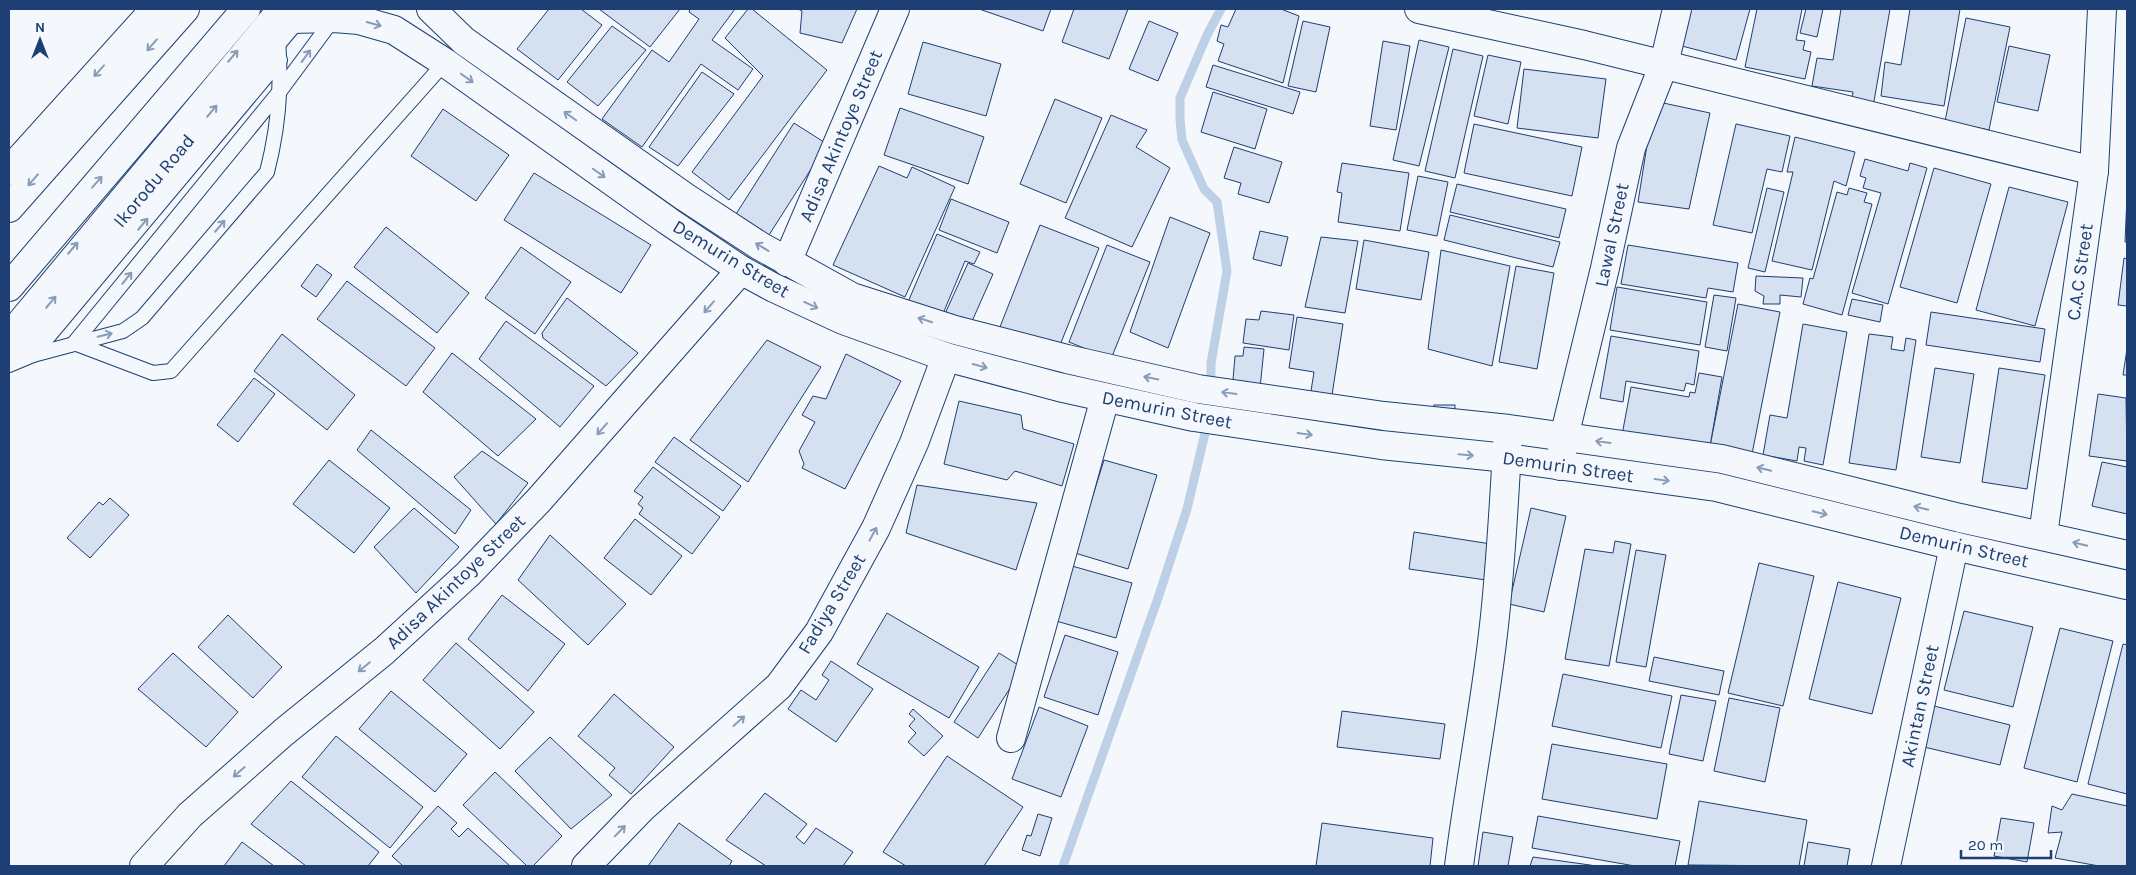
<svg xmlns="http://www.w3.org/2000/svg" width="2136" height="875" viewBox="0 0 2136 875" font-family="Karla,sans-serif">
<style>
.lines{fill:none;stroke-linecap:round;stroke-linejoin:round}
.stream{stroke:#bed0e5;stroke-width:9}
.building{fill:#d5e0f0;stroke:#1d3f73}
.service-casing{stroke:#1d3f73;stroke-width:16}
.minor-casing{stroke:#1d3f73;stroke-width:30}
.tertiary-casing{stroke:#1d3f73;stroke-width:30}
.motorway-casing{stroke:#1d3f73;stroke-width:30}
.service{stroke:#f4f7fb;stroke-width:14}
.minor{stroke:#f4f7fb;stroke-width:28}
.tertiary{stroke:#f4f7fb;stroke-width:28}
.motorway{stroke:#f4f7fb;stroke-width:28}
.oneway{stroke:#889bb7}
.labels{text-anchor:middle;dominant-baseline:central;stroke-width:4;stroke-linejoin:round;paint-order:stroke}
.street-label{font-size:19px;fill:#1d3f73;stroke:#f4f7fb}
</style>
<rect width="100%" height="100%" fill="#f4f7fb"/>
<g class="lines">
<polyline class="stream" points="1063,866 1158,598 1187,509 1211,408 1211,363 1227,271 1217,202 1204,189 1182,140 1180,119 1180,98 1207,35 1221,9"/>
</g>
<g class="building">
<polygon points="549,9 581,9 602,25 558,80 517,49"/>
<polygon points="599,9 680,9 650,47"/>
<polygon points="690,9 735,9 712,40 753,69 738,90 701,64 642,147 602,119 652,50 669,62 699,19 689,12"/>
<polygon points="748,9 752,9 827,70 729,200 692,172 763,76 725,38"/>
<polygon points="798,9 857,9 842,43 800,33 802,11"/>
<polygon points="979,9 1051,9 1043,31"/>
<polygon points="1074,9 1128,9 1109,59 1062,42"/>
<polygon points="1236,9 1281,9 1299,16 1283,83 1218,61 1224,44 1217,41 1221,25 1228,27"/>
<polygon points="1688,9 1750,9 1736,60 1678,45"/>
<polygon points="1757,9 1802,9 1796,40 1805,41 1803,50 1811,52 1805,79 1745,67"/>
<polygon points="1806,9 1823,9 1817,37 1800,33"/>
<polygon points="1841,9 1890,9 1873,107 1851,104 1853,92 1812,86 1817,58 1833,60"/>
<polygon points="1910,9 1960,9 1944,106 1881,96 1885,62 1901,65"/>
<polygon points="1966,18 2010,27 1989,130 1945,121"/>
<polygon points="1149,21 1178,33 1158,81 1129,69"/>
<polygon points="1303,21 1330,27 1316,92 1288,86"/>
<polygon points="612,26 646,50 598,106 567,82"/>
<polygon points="1419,40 1449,47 1419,166 1393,160"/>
<polygon points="1383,41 1410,46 1396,130 1370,126"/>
<polygon points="923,42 1001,64 986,116 908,94"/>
<polygon points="2009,46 2050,55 2038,111 1997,102"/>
<polygon points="1453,49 1483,56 1455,178 1425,171"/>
<polygon points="1488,55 1521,62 1508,124 1474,116"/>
<polygon points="1213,65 1300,92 1293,114 1206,87"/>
<polygon points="1524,69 1606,79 1598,138 1517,128"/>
<polygon points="702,72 734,94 678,166 649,147"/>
<polygon points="1213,92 1267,109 1255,149 1201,132"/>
<polygon points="1055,99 1102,118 1066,203 1020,184"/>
<polygon points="1654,101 1710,113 1689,209 1638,202"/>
<polygon points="900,108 984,137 968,184 884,155"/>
<polygon points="443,109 509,155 476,201 411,156"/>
<polygon points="1111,115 1147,130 1136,147 1170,168 1132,247 1065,218"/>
<polygon points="794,123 827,144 769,235 736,214"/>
<polygon points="1474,124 1582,147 1572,196 1464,173"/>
<polygon points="1736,124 1790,136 1782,172 1767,169 1752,233 1713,225"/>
<polygon points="1795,137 1855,152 1846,186 1834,181 1812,270 1772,261 1793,172 1787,172"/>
<polygon points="1234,147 1282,162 1269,203 1238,194 1241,183 1224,178"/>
<polygon points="1865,159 1908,171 1910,163 1927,168 1888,304 1852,293 1881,193 1863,188 1866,178 1860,176"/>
<polygon points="1342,163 1409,173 1400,231 1338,222 1342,193 1337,192"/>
<polygon points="879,166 907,178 912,167 955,187 905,297 833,265"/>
<polygon points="1934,168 1991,184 1957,303 1900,287"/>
<polygon points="534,173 651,245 621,293 504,220"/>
<polygon points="1418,176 1448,182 1437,236 1407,230"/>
<polygon points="1457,184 1566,209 1559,238 1450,212"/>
<polygon points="2009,187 2068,202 2035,326 1976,310"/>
<polygon points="1767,188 1784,192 1765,272 1748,268"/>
<polygon points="1849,188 1867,193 1864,202 1872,204 1842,315 1803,304 1810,278 1813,279 1837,192 1847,195"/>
<polygon points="2127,197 2127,242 2125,242"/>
<polygon points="951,199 1009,222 997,253 939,230"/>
<polygon points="1450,215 1560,242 1553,267 1444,240"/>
<polygon points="1170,217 1210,233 1168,348 1130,332"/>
<polygon points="1040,225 1099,248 1056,355 998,332"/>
<polygon points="386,227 469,293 437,333 354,267"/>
<polygon points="1260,231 1288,237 1281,266 1253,259"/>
<polygon points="937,234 980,252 974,264 965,261 942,316 908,302"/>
<polygon points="1321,237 1358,241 1345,313 1305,307"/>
<polygon points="1364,240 1429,252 1421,300 1356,289"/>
<polygon points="1107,245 1150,262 1111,359 1069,342"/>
<polygon points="1628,245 1738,263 1733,292 1708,288 1706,298 1621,284"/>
<polygon points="521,247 571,282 535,334 485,298"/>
<polygon points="1441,250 1510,266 1492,366 1428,349"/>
<polygon points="2124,258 2127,259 2127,306 2118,305"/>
<polygon points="968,263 993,274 969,328 944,316"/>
<polygon points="317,264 332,275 316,297 301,286"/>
<polygon points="1516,266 1554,273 1537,369 1499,362"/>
<polygon points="1756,276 1803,278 1801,297 1780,295 1780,304 1763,304 1764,296 1755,291"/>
<polygon points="347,281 435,348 406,386 317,319"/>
<polygon points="1617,287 1707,302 1700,345 1610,330"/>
<polygon points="1714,295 1736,298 1727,351 1705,347"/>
<polygon points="567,298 638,353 606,386 543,338 542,333"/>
<polygon points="1852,299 1883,305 1880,322 1848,315"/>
<polygon points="1738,304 1780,312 1752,454 1710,446"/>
<polygon points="1261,311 1294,315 1289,350 1243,343 1246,319 1259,320"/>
<polygon points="1931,312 2045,329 2040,362 1926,345"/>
<polygon points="1297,317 1343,324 1332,395 1311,391 1314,372 1289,368"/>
<polygon points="506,321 594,386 560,427 479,359"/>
<polygon points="1803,324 1847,332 1823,465 1804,461 1806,448 1799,447 1797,461 1763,455 1770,415 1787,418"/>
<polygon points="282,334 355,395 327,430 254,371"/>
<polygon points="1869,334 1893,337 1891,349 1904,351 1906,338 1916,340 1896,470 1849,463"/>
<polygon points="1611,336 1699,351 1694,385 1686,383 1684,391 1626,381 1623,402 1600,398"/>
<polygon points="767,340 821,367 748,482 690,440"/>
<polygon points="1244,347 1264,349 1259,398 1231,403 1235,356 1243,356"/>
<polygon points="2127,349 2127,375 2123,375"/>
<polygon points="452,353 536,419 498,456 423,392"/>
<polygon points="846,354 901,381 845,489 802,468 804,464 799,451 815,422 802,415 813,396 826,399"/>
<polygon points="1935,368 1974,374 1960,463 1921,457"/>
<polygon points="1999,368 2045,375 2027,489 1982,482"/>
<polygon points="1699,373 1722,377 1710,446 1622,435 1631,387 1689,397 1690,392 1695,393"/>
<polygon points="254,378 275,394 238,442 217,425"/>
<polygon points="2098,394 2126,398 2127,461 2089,456"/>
<polygon points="959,401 1021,415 1023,429 1074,444 1062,486 1015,471 1007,480 944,464"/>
<rect x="1434" y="405" width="21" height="12"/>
<polygon points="371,430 471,510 455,534 357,450"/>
<polygon points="674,437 741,486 723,511 655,462"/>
<polygon points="482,451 528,483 496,524 454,477"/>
<polygon points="329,460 390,508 354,553 293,504"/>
<polygon points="1104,460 1157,475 1128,569 1075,553"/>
<polygon points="2102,462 2127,467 2127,514 2092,506"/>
<polygon points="653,467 720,517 692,554 639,514 643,508 638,504 643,497 634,491"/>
<polygon points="917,485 1037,503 1016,570 906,533"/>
<polygon points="110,498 129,515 90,558 67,538 99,502 103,505"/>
<polygon points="414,508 459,547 416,593 374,547"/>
<polygon points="1531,508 1566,516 1544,612 1509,604"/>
<polygon points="635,519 682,556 651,595 604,558"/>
<polygon points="1414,532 1491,544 1486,580 1409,569"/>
<polygon points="550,535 626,604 588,645 518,580"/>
<polygon points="1615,541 1631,544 1609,666 1565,659 1585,549 1613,553"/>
<polygon points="1636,550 1666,555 1646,667 1616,662"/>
<polygon points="1759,563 1814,576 1783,706 1728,693"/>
<polygon points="1072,566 1132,583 1116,638 1056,621"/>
<polygon points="1838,582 1901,598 1872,714 1809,699"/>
<polygon points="502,595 565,644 528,691 468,639"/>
<polygon points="1964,611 2033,627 2013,707 1944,690"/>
<polygon points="887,613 979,667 949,718 857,664"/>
<polygon points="228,615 282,667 253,698 198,647"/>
<polygon points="2060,628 2113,641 2077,782 2024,768"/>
<polygon points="1065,635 1118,652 1098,715 1044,697"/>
<polygon points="456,643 534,712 500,749 423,680"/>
<polygon points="2123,644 2127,645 2127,794 2088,784"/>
<polygon points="173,653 238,712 206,747 138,689"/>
<polygon points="999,653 1023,668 978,738 954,722"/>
<polygon points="1654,657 1724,671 1719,695 1649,681"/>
<polygon points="831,661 873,689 836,742 788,709 801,690 816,700 829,680 822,675"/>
<polygon points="1563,674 1672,696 1661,748 1552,726"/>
<polygon points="391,691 467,754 435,792 359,729"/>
<polygon points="614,694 674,747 631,794 609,775 615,768 578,736"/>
<polygon points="1681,695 1716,701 1703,761 1669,754"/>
<polygon points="1729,698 1780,708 1765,782 1714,771"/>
<polygon points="1934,706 2010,725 2000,765 1924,747"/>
<polygon points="1039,707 1088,726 1061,797 1012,779"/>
<polygon points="913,709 943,736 924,756 908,742 916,733 909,726 915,719 909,714"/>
<polygon points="1342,711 1445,724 1440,759 1337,747"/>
<polygon points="336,736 423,807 390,848 302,777"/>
<polygon points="550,737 612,795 571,829 515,771"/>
<polygon points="1552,744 1667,764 1657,819 1542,799"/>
<polygon points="947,756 1023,807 984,866 906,866 883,852"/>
<polygon points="495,772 562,836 533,866 527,866 463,805"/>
<polygon points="291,781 379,852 368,866 306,866 251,824"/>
<polygon points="765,793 807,824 796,837 804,844 816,828 853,852 843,866 766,866 726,840"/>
<polygon points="2072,794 2127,806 2127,866 2099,866 2055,858 2062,832 2048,833 2052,806 2062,810"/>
<polygon points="1699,801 1807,820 1799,866 1688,865"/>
<polygon points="438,806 457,823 451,829 459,837 468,828 510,866 403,866 392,856"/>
<polygon points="1038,814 1052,818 1040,856 1022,850 1027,835 1031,836"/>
<polygon points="1538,816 1680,841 1675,866 1635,866 1532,848"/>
<polygon points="2001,818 2034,823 2027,862 1994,856"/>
<polygon points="679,823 732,861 729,866 648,866"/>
<polygon points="1322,823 1433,838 1430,866 1316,866"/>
<polygon points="1483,832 1513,837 1508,866 1478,866"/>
<polygon points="242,842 274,866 224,866"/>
<polygon points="1808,842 1850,849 1847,866 1804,866"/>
<polygon points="1533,857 1597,866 1530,866"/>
</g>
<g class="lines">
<defs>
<g id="service">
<polyline points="334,18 280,91 74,343 153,373 171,371 448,59"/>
<polyline points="9,326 273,9"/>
<polyline points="33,355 280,60"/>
<path d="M9 365 33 355 123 331 142 318 267 172C282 114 282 67 275 9"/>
</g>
<g id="minor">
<polyline points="1419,9 1584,45 2094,171"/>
<polyline points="787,262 895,9"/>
<polyline points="1560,466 1564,437 1605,268 1631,148 1664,64 1677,9"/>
<polyline points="2043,535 2094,171 2102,9"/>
<polyline points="1011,738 1105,398"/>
<polyline points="144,866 190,815 284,732 384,651 468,574 539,500 741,270"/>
<polyline points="586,866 642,808 779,686 819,632 876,528 914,443 946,357"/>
<path d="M1459 866C1469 788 1484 712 1493 634 1501 567 1504 500 1508 433"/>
<polyline points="1886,866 1954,546"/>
</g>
<g id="tertiary">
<polyline points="431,9 464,41 685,197 760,246 852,297 955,330 1067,359 1198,389 1384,416 1509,429 1722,459 1960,518 2127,555"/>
<polyline points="291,19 334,18 359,20 394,30 444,62 668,221 741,270 774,288 843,320 946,357 1059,387 1194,417 1381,445 1507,458 1716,487 1954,546 2127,585"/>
<polyline points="9,171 155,9"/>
<polyline points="9,353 299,9"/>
</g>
<g id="motorway">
<polyline points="9,208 185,9"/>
<polyline points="9,287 246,9"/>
</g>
</defs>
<use href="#service" class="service-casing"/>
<use href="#minor" class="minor-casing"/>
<use href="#tertiary" class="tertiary-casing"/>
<use href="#motorway" class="motorway-casing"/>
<use href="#service" class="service"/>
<use href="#minor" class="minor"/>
<use href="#tertiary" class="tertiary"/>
<use href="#motorway" class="motorway"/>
</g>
<defs><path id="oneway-shaft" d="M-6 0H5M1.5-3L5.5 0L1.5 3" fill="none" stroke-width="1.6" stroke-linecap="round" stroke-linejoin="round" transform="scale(1.25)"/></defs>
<g class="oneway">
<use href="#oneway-shaft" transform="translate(374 24) rotate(16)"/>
<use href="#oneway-shaft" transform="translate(152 45) rotate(131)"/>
<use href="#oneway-shaft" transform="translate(233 56) rotate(-50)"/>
<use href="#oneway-shaft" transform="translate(306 56) rotate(-54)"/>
<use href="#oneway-shaft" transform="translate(99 71) rotate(132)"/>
<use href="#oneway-shaft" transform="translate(467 78) rotate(35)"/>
<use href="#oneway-shaft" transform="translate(212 111) rotate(-50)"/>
<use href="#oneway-shaft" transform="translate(570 116) rotate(-145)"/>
<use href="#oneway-shaft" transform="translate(599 173) rotate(35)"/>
<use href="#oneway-shaft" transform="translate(33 180) rotate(131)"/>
<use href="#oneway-shaft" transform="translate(97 182) rotate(-49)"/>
<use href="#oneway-shaft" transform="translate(143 224) rotate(-50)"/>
<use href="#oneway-shaft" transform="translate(220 226) rotate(-50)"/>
<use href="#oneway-shaft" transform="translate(762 247) rotate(-149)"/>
<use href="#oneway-shaft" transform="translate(73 248) rotate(-50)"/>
<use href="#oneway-shaft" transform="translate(127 278) rotate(-51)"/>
<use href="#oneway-shaft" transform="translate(51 302) rotate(-50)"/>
<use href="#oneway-shaft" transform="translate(811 305) rotate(25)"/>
<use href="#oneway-shaft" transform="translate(709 307) rotate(131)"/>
<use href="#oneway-shaft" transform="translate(925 320) rotate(-162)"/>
<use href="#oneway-shaft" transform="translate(105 335) rotate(-14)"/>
<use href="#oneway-shaft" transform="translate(980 366) rotate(15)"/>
<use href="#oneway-shaft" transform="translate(1151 378) rotate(-168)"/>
<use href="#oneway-shaft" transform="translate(1229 393) rotate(-172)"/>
<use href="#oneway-shaft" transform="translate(602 429) rotate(131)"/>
<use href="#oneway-shaft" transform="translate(1305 434) rotate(8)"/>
<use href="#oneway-shaft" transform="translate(1603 442) rotate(-172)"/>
<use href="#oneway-shaft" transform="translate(1466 455) rotate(5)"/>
<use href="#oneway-shaft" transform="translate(1764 469) rotate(-166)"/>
<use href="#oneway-shaft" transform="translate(1662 480) rotate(8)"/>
<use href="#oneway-shaft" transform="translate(1921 508) rotate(-166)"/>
<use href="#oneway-shaft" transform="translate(1820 513) rotate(14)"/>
<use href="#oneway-shaft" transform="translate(873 534) rotate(-62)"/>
<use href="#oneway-shaft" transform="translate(2080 544) rotate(-167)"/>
<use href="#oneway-shaft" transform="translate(364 667) rotate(141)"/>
<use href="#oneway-shaft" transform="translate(739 721) rotate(-42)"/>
<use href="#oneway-shaft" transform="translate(239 772) rotate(139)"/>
<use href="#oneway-shaft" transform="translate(620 831) rotate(-46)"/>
</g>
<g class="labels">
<g class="street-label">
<text transform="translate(841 136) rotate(-67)">Adisa Akintoye Street</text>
<text transform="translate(154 181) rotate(-50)">Ikorodu Road</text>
<text transform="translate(1612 235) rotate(-78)">Lawal Street</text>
<text transform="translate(731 259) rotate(31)">Demurin Street</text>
<text transform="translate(2080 272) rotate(-82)">C.A.C Street</text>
<text transform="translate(1167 410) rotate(11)">Demurin Street</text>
<text transform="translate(1568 467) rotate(8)">Demurin Street</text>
<text transform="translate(1964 547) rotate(13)">Demurin Street</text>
<text transform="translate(456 582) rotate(-44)">Adisa Akintoye Street</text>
<text transform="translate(832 604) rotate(-59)">Fadiya Street</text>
<text transform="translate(1920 706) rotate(-78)">Akintan Street</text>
</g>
</g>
<rect width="2136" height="875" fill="none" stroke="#1d3f73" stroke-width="20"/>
<g transform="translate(40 40)" stroke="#f4f7fb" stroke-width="4" paint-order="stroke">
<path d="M0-4L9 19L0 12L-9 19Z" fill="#1d3f73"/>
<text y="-8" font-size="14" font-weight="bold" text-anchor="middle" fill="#1d3f73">N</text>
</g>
<path d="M1961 850v8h90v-8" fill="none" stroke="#1d3f73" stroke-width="2.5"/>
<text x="1968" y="850" font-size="15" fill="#1d3f73" stroke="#f4f7fb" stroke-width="4" paint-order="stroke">20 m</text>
</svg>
